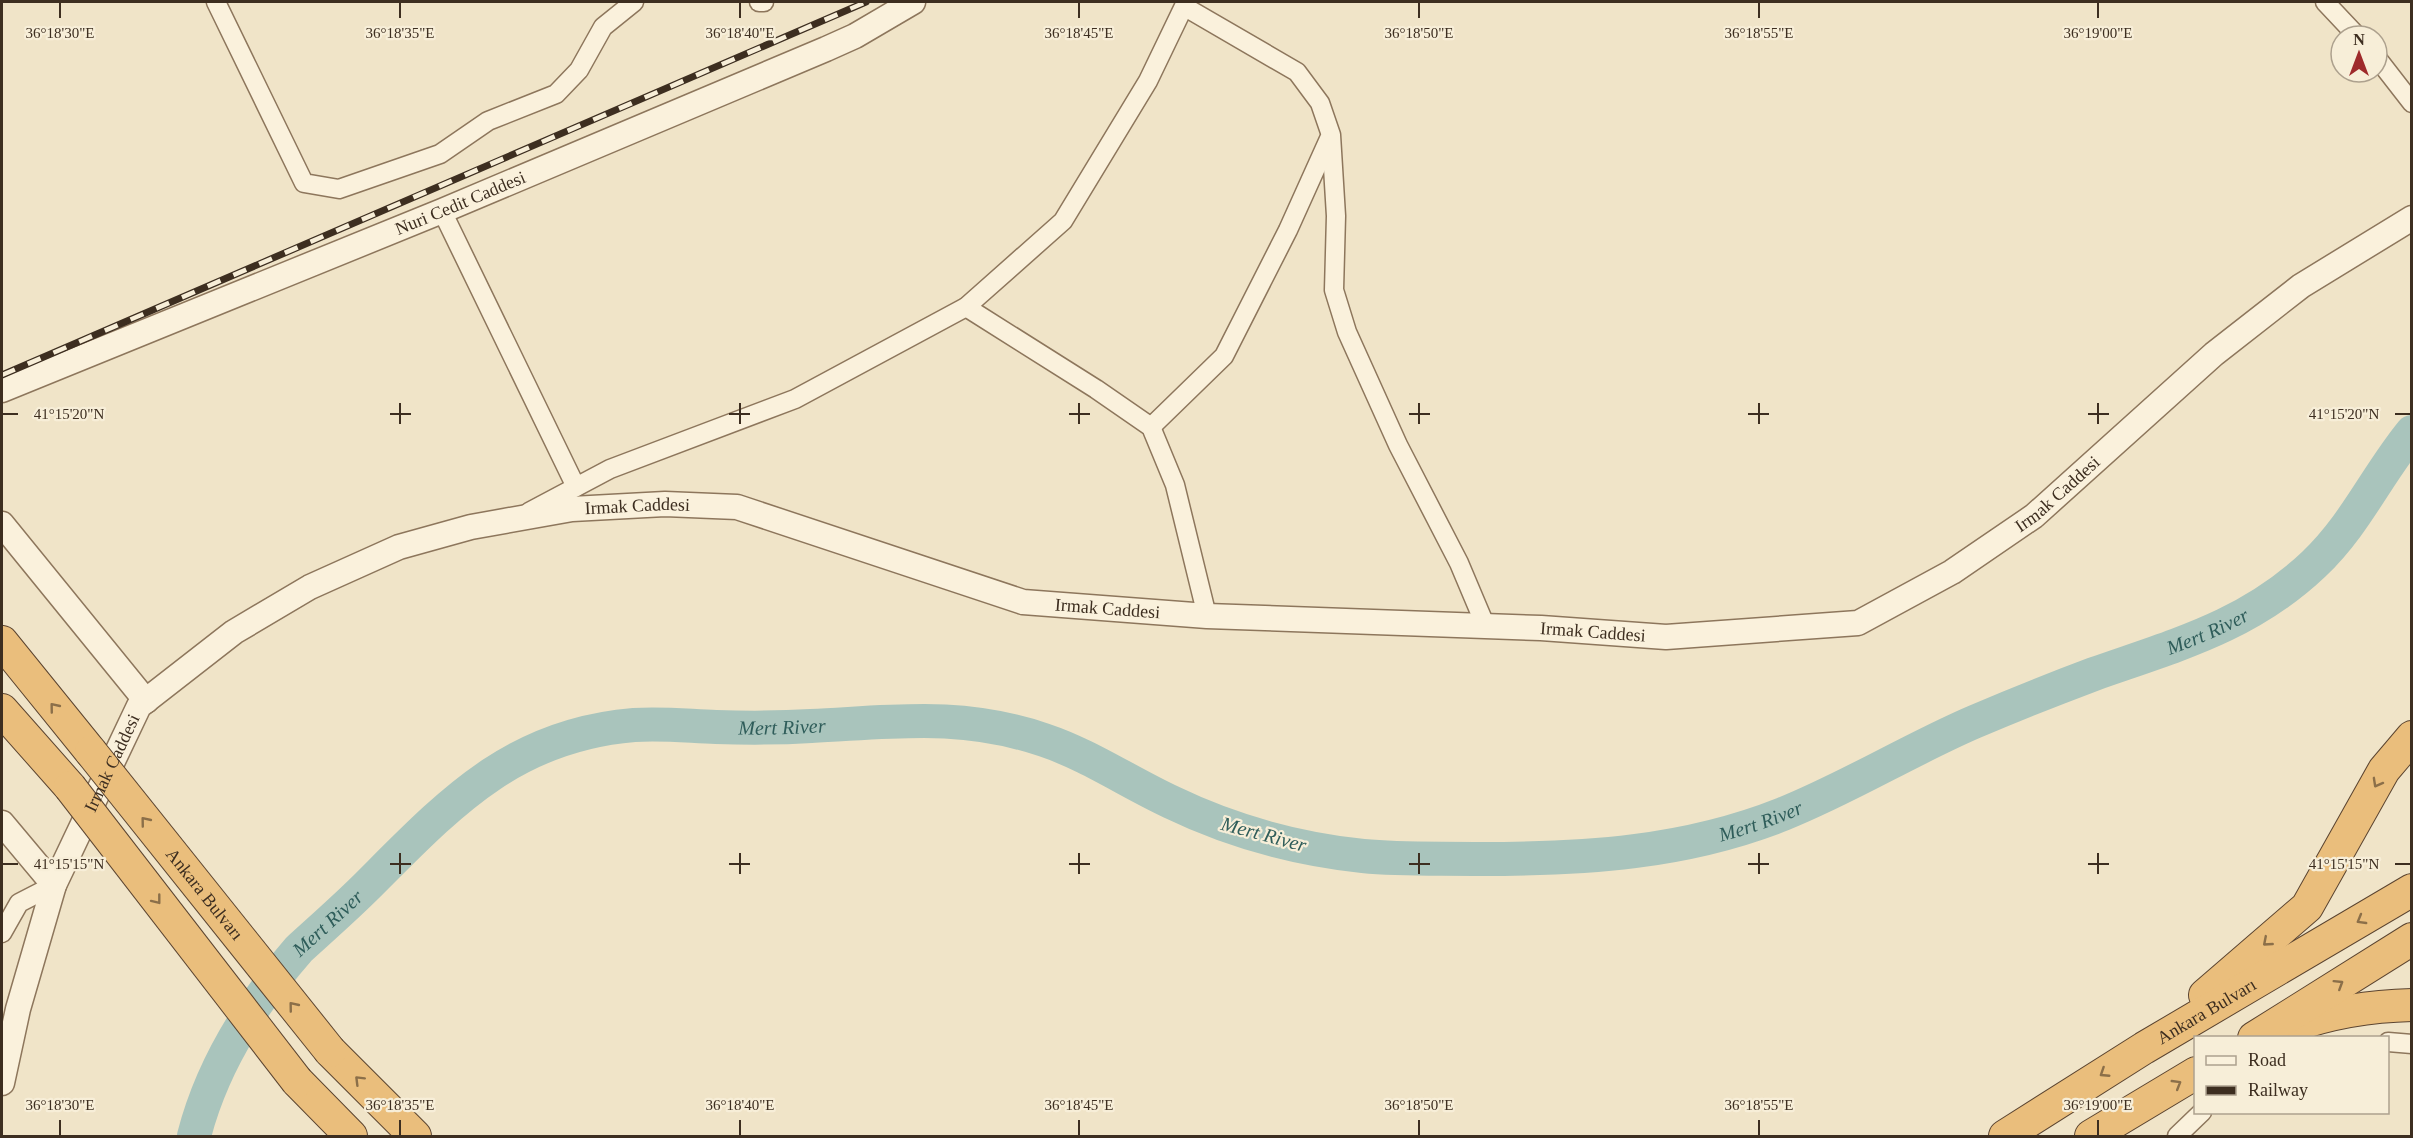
<svg xmlns="http://www.w3.org/2000/svg" width="2413" height="1138" viewBox="0 0 2413 1138" font-family="Georgia,serif">
<style>
.lines{fill:none;stroke-linecap:round;stroke-linejoin:round}
.river{stroke:#a9c4bc;stroke-width:34}
.minor-casing{stroke:#8d765c;stroke-width:21}
.tertiary-casing{stroke:#8d765c;stroke-width:27}
.trunk-casing{stroke:#5b4430;stroke-width:34}
.minor{stroke:#faf1dc;stroke-width:18}
.tertiary{stroke:#faf1dc;stroke-width:24}
.trunk{stroke:#eabe7c;stroke-width:32}
.rail-casing{stroke:#3d2e20;stroke-width:7}
.rail{stroke:#f7eed8;stroke-width:4.5;stroke-dasharray:14;stroke-linecap:butt}
.trunk-bridge-casing{stroke:#5b4430;stroke-width:34;stroke-linecap:butt}
.trunk-bridge{stroke:#eabe7c;stroke-width:32}
.oneway{stroke:#8b6f49}
.ticks{fill:none;stroke:#3d2e20;stroke-width:2}
.labels{text-anchor:middle;dominant-baseline:central;stroke-width:4.5;stroke-linejoin:round;paint-order:stroke}
.street-label{font-size:18px;fill:#3d2e20;stroke:#f7eed8}
.water-label{font-size:20px;font-style:italic;fill:#2f5d5a;stroke:#f7eed8}
.ticks-label{font-size:15px;text-anchor:middle;fill:#3d2e20;stroke:#f7eed8;stroke-width:4.5;stroke-linejoin:round;paint-order:stroke}
</style>
<rect width="100%" height="100%" fill="#f0e4c8"/>
<g class="lines">
<path class="river" id="s1" d="M194 1136C212 1066 251 1004 299 949 322 928 346 907 368 885 449 804 512 735 634 725 662 723 688 726 716 727 748 728 779 728 811 726 895 722 961 712 1044 740 1089 755 1128 782 1171 802 1231 831 1297 849 1363 856 1403 860 1442 858 1481 859 1585 859 1685 853 1783 814 1848 788 1909 750 1974 722 2014 705 2054 689 2094 674 2176 645 2249 626 2314 564 2356 524 2376 476 2412 432"/>
<defs>
<g id="minor">
<polyline points="216,2 304,183 339,189 440,154 488,121 556,94 579,70 603,27 634,2"/>
<polyline points="759,2 764,2"/>
<polyline points="2325,2 2357,36"/>
<polyline points="1185,7 1297,72 1320,103 1331,135 1336,216 1334,290 1347,332 1398,445 1459,563 1486,627"/>
<polyline points="2377,58 2412,103"/>
<polyline points="442,211 576,487"/>
<polyline points="966,307 1096,389 1151,427 1175,485 1207,616"/>
<polyline points="1151,427 1224,356 1288,230 1329,139"/>
<polyline points="529,512 610,469 795,399 966,307 1063,221 1148,81 1186,2"/>
<polyline points="2,933 19,903 54,885"/>
<polyline points="2388,1042 2412,1044"/>
<polyline points="2177,1136 2202,1112"/>
</g>
<g id="tertiary">
<path id="s2" d="M2 390 442 211 826 49 855 36 913 2"/>
<polyline points="2,524 146,701"/>
<polyline points="2,823 54,885"/>
<path id="s3" d="M2 1083 18 1009 54 885 139 706 234 632 310 587 399 547 471 527 572 509 665 504 737 507 1023 602 1207 616 1541 628 1666 637 1858 623 1952 572 2034 516 2214 354 2301 286 2412 218"/>
</g>
<g id="trunk">
<polyline points="2,642 91,752"/>
<polyline points="2,710 70,787"/>
<polyline points="2205,995 2307,907 2384,770 2412,737"/>
<path d="M2293 1026C2332 1012 2370 1006 2412 1005"/>
<polyline points="2254,1038 2412,939"/>
<polyline points="330,1051 415,1136"/>
<polyline points="297,1081 351,1136"/>
<path id="s4" d="M2005 1136 2144 1048 2412 890"/>
<polyline points="2091,1136 2196,1073"/>
</g>
</defs>
<use href="#minor" class="minor-casing"/>
<use href="#tertiary" class="tertiary-casing"/>
<use href="#trunk" class="trunk-casing"/>
<use href="#minor" class="minor"/>
<use href="#tertiary" class="tertiary"/>
<use href="#trunk" class="trunk"/>
<defs>
<polyline id="rail" points="2,375 866,2"/>
</defs>
<use href="#rail" class="rail-casing"/>
<use href="#rail" class="rail"/>
<defs>
<g id="trunk-bridge">
<path id="s5" d="M91 752 330 1051"/>
<polyline points="70,787 297,1081"/>
</g>
</defs>
<use href="#trunk-bridge" class="trunk-bridge-casing"/>
<use href="#trunk-bridge" class="trunk-bridge"/>
</g>
<defs><path id="oneway-chevron" d="M-2-3.5L2.5 0L-2 3.5" fill="none" stroke-width="1.6" stroke-linecap="round" stroke-linejoin="round" transform="scale(1.5)"/></defs>
<g class="oneway">
<use href="#oneway-chevron" transform="translate(54 707) rotate(-129)"/>
<use href="#oneway-chevron" transform="translate(2377 783) rotate(119)"/>
<use href="#oneway-chevron" transform="translate(145 821) rotate(-129)"/>
<use href="#oneway-chevron" transform="translate(157 900) rotate(52)"/>
<use href="#oneway-chevron" transform="translate(2361 920) rotate(150)"/>
<use href="#oneway-chevron" transform="translate(2267 942) rotate(139)"/>
<use href="#oneway-chevron" transform="translate(2339 984) rotate(-32)"/>
<use href="#oneway-chevron" transform="translate(293 1006) rotate(-129)"/>
<use href="#oneway-chevron" transform="translate(2104 1073) rotate(147)"/>
<use href="#oneway-chevron" transform="translate(359 1080) rotate(-135)"/>
<use href="#oneway-chevron" transform="translate(2177 1084) rotate(-31)"/>
</g>
<path class="ticks" d="M60 3V18M400 3V18M740 3V18M1079 3V18M1419 3V18M1759 3V18M2098 3V18M400 403V424M740 403V424M1079 403V424M1419 403V424M1759 403V424M2098 403V424M3 414H18M390 414H411M729 414H750M1069 414H1090M1409 414H1430M1748 414H1769M2088 414H2109M2395 414H2410M400 853V874M740 853V874M1079 853V874M1419 853V874M1759 853V874M2098 853V874M3 864H18M390 864H411M729 864H750M1069 864H1090M1409 864H1430M1748 864H1769M2088 864H2109M2395 864H2410M60 1120V1135M400 1120V1135M740 1120V1135M1079 1120V1135M1419 1120V1135M1759 1120V1135M2098 1120V1135"/>
<g class="labels">
<g class="street-label">
<text stroke="none"><textPath href="#s2" startOffset="495">Nuri Cedit Caddesi</textPath></text>
<text stroke="none"><textPath href="#s3" startOffset="2428">Irmak Caddesi</textPath></text>
<text stroke="none"><textPath href="#s3" startOffset="952">Irmak Caddesi</textPath></text>
<text stroke="none"><textPath href="#s3" startOffset="1438">Irmak Caddesi</textPath></text>
<text stroke="none"><textPath href="#s3" startOffset="1924">Irmak Caddesi</textPath></text>
<text stroke="none"><textPath href="#s3" startOffset="340">Irmak Caddesi</textPath></text>
<text stroke="none"><textPath href="#s5" startOffset="182">Ankara Bulvarı</textPath></text>
<text stroke="none"><textPath href="#s4" startOffset="237">Ankara Bulvarı</textPath></text>
</g>
<g class="water-label">
<text stroke="none"><textPath href="#s1" startOffset="2271">Mert River</textPath></text>
<text stroke="none"><textPath href="#s1" startOffset="777">Mert River</textPath></text>
<text stroke="none"><textPath href="#s1" startOffset="1785">Mert River</textPath></text>
<text transform="translate(1264 834) rotate(15)">Mert River</text>
<text stroke="none"><textPath href="#s1" startOffset="255">Mert River</textPath></text>
</g>
</g>
<g class="ticks-label">
<text x="60" y="38">36°18'30"E</text>
<text x="400" y="38">36°18'35"E</text>
<text x="740" y="38">36°18'40"E</text>
<text x="1079" y="38">36°18'45"E</text>
<text x="1419" y="38">36°18'50"E</text>
<text x="1759" y="38">36°18'55"E</text>
<text x="2098" y="38">36°19'00"E</text>
<text x="69" y="419">41°15'20"N</text>
<text x="2344" y="419">41°15'20"N</text>
<text x="69" y="869">41°15'15"N</text>
<text x="2344" y="869">41°15'15"N</text>
<text x="60" y="1110">36°18'30"E</text>
<text x="400" y="1110">36°18'35"E</text>
<text x="740" y="1110">36°18'40"E</text>
<text x="1079" y="1110">36°18'45"E</text>
<text x="1419" y="1110">36°18'50"E</text>
<text x="1759" y="1110">36°18'55"E</text>
<text x="2098" y="1110">36°19'00"E</text>
</g>
<rect width="2413" height="1138" fill="none" stroke="#3d2e20" stroke-width="6"/>
<rect x="2194" y="1036" width="195" height="78" fill="#f7eed8" stroke="#ada18e" stroke-width="1.5"/>
<rect x="2206" y="1056" width="30" height="9" fill="#faf1dc" stroke="#ada18e" stroke-width="1.5"/>
<text x="2248" y="1066" font-size="18" fill="#3d2e20">Road</text>
<rect x="2206" y="1086" width="30" height="9" fill="#3d2e20" stroke="#ada18e" stroke-width="1.5"/>
<text x="2248" y="1096" font-size="18" fill="#3d2e20">Railway</text>
<g transform="translate(2359 54)"><circle r="28" fill="#f7eed8" stroke="#ada18e" stroke-width="1.5"/>
<path d="M0-4.5L10 22L0 15L-10 22Z" fill="#9e2a2b"/>
<text y="-9" font-size="16" font-weight="bold" text-anchor="middle" fill="#3d2e20">N</text>
</g>
</svg>
